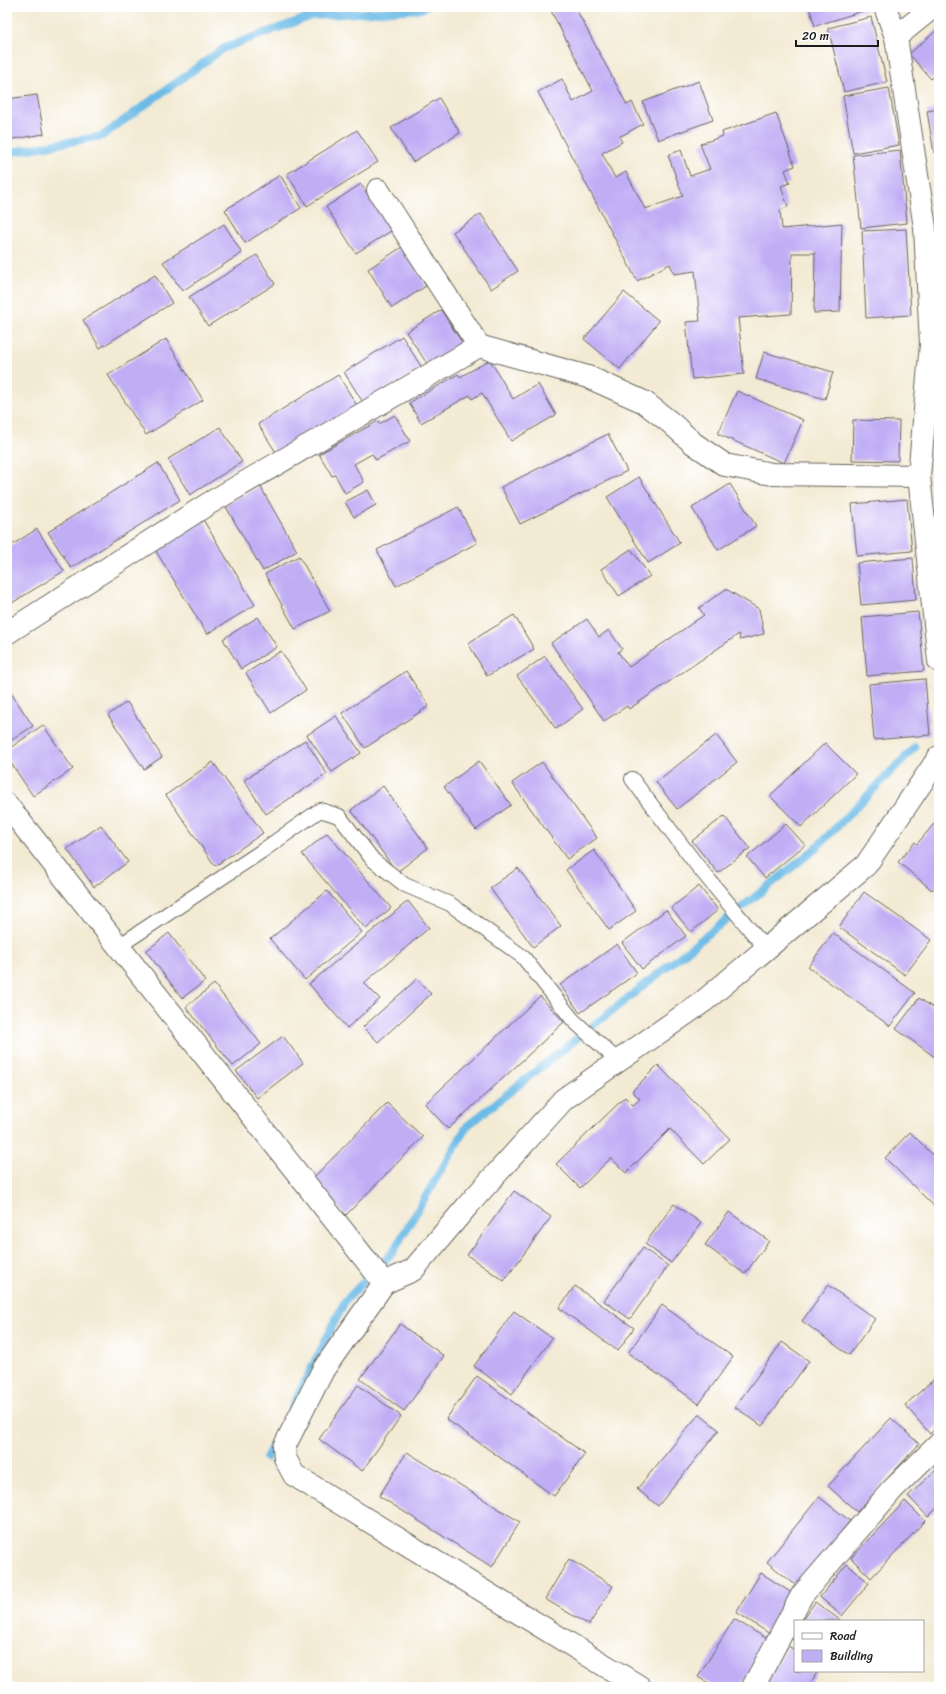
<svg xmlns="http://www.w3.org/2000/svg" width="946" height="1694" viewBox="0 0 946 1694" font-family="Sriracha,sans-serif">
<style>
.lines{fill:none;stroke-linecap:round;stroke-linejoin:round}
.stream{stroke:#6cbbe7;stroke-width:8}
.building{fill:#c0aef5}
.service-casing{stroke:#67645c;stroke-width:16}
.minor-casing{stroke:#67645c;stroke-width:24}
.service{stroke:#fff;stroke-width:14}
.minor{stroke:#fff;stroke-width:22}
</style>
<rect width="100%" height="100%" fill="#fff"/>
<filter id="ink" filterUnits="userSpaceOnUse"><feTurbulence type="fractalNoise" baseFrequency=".025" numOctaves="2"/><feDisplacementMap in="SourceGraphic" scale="8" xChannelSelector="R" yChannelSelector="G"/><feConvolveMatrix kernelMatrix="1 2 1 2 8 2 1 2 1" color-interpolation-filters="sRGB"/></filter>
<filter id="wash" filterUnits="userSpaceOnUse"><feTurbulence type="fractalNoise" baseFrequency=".012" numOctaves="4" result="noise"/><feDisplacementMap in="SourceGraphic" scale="16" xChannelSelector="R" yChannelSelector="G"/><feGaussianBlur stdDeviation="0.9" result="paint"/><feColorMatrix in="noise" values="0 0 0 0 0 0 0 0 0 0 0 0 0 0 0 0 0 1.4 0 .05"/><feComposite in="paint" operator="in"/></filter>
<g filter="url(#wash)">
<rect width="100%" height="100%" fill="#f3ead3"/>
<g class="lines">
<g class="stream">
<polyline points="7,153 102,136 224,48 312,16 421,9 425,7"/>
<polyline points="292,1407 345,1301 393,1252 467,1126 815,849 915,747"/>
<polyline points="266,1458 279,1434"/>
</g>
</g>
<g id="blocks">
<g class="building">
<polygon points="549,7 575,7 627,105 632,102 643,124 619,137 622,142 602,153 615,178 626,172 645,209 683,196 668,155 681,150 690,176 710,169 700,144 723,136 722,132 776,113 795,166 785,170 790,183 781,186 788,207 780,210 782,229 842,223 840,312 814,313 815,253 792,253 791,314 738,318 744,374 692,379 686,322 700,321 695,271 674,274 670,264 637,281 538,92 562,79 573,102 593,91"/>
<polygon points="809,7 868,7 869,9 815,26"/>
<polygon points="871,17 887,82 844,92 828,28"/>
<polygon points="939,28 939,72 931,79 909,54"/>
<polygon points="699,81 713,120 658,140 643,102"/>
<polygon points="889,88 899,145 853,153 843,96"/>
<polygon points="37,95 44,134 7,140 7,99"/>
<polygon points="439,98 460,133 413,162 391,128"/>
<polygon points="939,109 939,152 934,153 927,111"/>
<polygon points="357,130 378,162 307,206 287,174"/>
<polygon points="900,150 907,223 861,228 853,155"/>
<polygon points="280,175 301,208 245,243 225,210"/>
<polygon points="361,184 391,231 356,253 326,207"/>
<polygon points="481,214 518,271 491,289 453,232"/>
<polygon points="224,224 242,253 182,291 163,262"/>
<polygon points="906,229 911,315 866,318 862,231"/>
<polygon points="402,247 426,286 392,308 368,269"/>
<polygon points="257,255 275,284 208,326 189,297"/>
<polygon points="155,275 172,303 100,348 83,320"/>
<polygon points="624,292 659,321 620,369 584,339"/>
<polygon points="441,310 463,344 428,365 406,332"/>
<polygon points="402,336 422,368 364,404 344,372"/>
<polygon points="166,339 203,400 146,435 108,375"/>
<polygon points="764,352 833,372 825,399 756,379"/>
<polygon points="490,360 513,399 538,384 556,415 511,441 482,393 472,399 470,395 421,423 409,403 458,374 460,377"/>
<polygon points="338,375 358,407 279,457 258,424"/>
<polygon points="737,391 803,420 784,463 718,434"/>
<polygon points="395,415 410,441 376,460 372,454 354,464 364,482 345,493 335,475 332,476 319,454 378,421 379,424"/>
<polygon points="853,420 899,421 898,461 852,460"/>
<polygon points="220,427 242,462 190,495 168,459"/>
<polygon points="608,434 627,471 520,524 501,487"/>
<polygon points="158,463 180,500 71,568 48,532"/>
<polygon points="639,477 680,543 648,563 607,497"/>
<polygon points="730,484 756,526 718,550 692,508"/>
<polygon points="260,486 297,551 263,571 225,505"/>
<polygon points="368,490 376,505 354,517 345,502"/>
<polygon points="907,499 912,551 857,556 852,504"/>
<polygon points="458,507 477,543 396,586 377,550"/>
<polygon points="202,518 255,605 207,634 154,548"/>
<polygon points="37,529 64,571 7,606 7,548"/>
<polygon points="631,549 650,576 619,596 601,569"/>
<polygon points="299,556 330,611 295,629 265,574"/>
<polygon points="913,558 916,600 861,605 857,563"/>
<polygon points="726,589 759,609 764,634 740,640 739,634 629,709 627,706 604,721 551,643 587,619 599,637 609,630 622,649 618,652 629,667 704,615 699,608"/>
<polygon points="918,612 924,671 867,676 862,617"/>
<polygon points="514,615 534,649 487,676 468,643"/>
<polygon points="258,617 277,647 241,669 223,639"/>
<polygon points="281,651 306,690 271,713 246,673"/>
<polygon points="545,656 583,709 556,729 517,676"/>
<polygon points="406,671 429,706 365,748 342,713"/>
<polygon points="925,679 930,735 874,740 869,684"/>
<polygon points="7,687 33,726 7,743"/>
<polygon points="127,702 162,757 144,769 108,715"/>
<polygon points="336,716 361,753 332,772 307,735"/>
<polygon points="43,725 73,769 33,796 7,757 7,750"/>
<polygon points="716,735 737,762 677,809 656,782"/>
<polygon points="305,740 327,774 266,814 244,780"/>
<polygon points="825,743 856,774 801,827 770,796"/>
<polygon points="479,761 511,805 476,830 444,787"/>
<polygon points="213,762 263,833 215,866 166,795"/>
<polygon points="542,762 597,838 567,859 512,783"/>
<polygon points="383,786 428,848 397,872 351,810"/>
<polygon points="724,816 750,848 718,873 692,841"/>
<polygon points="939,818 939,882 932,890 898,862 915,842 917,844"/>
<polygon points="786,824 805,845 765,878 747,857"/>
<polygon points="101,825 128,862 94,887 67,849"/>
<polygon points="327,833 391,908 366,929 302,854"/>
<polygon points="594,850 636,911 609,930 566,870"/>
<polygon points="518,868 561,926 533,947 490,888"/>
<polygon points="699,886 718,910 691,932 671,908"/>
<polygon points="327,891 362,932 305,980 270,939"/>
<polygon points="864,892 931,940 905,975 839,927"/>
<polygon points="408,901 429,928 364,983 380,999 347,1028 309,984"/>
<polygon points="666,910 686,936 642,969 622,943"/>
<polygon points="169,933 205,981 182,998 146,951"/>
<polygon points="833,933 915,993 890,1026 808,967"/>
<polygon points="617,944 637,973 580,1013 560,985"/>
<polygon points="417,979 431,994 378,1042 363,1027"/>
<polygon points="214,984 261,1044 233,1066 186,1007"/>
<polygon points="540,996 564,1022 448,1129 425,1104"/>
<polygon points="919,998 939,1012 939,1060 896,1029"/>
<polygon points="283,1036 303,1063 257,1098 236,1071"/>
<polygon points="658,1065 730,1139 704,1164 670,1129 626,1173 611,1158 580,1188 556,1164 625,1097 633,1105 640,1099 632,1091"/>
<polygon points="387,1103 423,1137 346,1215 311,1180"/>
<polygon points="910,1132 939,1161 939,1207 937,1209 885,1158"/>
<polygon points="514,1191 551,1217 504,1281 467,1255"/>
<polygon points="674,1204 701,1223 671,1263 645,1244"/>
<polygon points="729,1212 769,1241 745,1274 705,1245"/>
<polygon points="643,1248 668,1266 630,1319 604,1301"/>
<polygon points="828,1285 875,1319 849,1355 802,1321"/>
<polygon points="575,1286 634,1328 618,1351 559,1308"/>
<polygon points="662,1305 733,1357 699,1404 628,1353"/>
<polygon points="514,1311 552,1338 512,1394 474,1366"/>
<polygon points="400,1324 444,1356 404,1411 360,1379"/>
<polygon points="782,1342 809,1361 762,1426 735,1407"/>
<polygon points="939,1375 939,1425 930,1434 905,1405"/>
<polygon points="477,1376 585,1454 554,1496 446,1419"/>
<polygon points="358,1385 401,1416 362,1471 319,1439"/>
<polygon points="699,1414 719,1430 658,1506 637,1489"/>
<polygon points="891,1418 919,1444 857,1512 828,1486"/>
<polygon points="407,1452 520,1522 492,1567 379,1496"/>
<polygon points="939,1467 939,1506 928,1517 908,1496"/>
<polygon points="819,1497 850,1521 798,1587 767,1562"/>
<polygon points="905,1501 925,1521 871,1578 851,1558"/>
<polygon points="569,1559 613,1586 589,1625 545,1599"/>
<polygon points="847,1564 869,1583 842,1616 820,1597"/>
<polygon points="761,1573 795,1595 770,1634 736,1612"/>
<polygon points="815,1602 840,1620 839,1621 802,1621"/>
<polygon points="734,1619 769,1640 740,1687 715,1687 698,1677"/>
<polygon points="795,1631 795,1641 790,1638"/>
<polygon points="788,1646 795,1650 795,1671 818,1671 808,1687 764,1687"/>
</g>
</g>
</g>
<g filter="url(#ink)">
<use href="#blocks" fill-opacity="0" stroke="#67645c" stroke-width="1"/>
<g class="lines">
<defs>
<g id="service">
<polyline points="632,779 696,864 766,949"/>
<polyline points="119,946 262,851 320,810 339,816 373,860 405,885 450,904 523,957 573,1020 618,1061"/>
</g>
<g id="minor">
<polyline points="885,7 896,37"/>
<polyline points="933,7 896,37 925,228 931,344 919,476 939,661"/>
<polyline points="378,190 479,346 588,377 644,402 671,423 693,443 725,465 772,474 919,476"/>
<polyline points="7,633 208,504 479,346"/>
<polyline points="7,805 384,1283"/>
<polyline points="640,1687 294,1475 285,1458 284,1447 323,1370 384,1283 413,1270 469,1204 564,1099 704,1001 866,865 939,757"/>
<polyline points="753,1687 802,1595 892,1490 939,1444"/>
</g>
</defs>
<use href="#service" class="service-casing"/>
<use href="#minor" class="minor-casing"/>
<use href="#service" class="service"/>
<use href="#minor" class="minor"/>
</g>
</g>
<rect width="946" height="1694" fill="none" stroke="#fff" stroke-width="24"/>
<rect x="794" y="1620" width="130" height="52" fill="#ffffff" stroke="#a4a4a4"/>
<rect x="802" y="1633" width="20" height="6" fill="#ffffff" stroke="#a4a4a4"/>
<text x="830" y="1640" font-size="12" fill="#1c1c1c">Road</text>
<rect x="802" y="1650" width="20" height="12" fill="#c0aef5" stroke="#a4a4a4"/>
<text x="830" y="1660" font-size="12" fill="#1c1c1c">Building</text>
<path d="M796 40v6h82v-6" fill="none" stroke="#1c1c1c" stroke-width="2"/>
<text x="802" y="40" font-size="12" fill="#1c1c1c" stroke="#ffffff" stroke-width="3" paint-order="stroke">20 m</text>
</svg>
